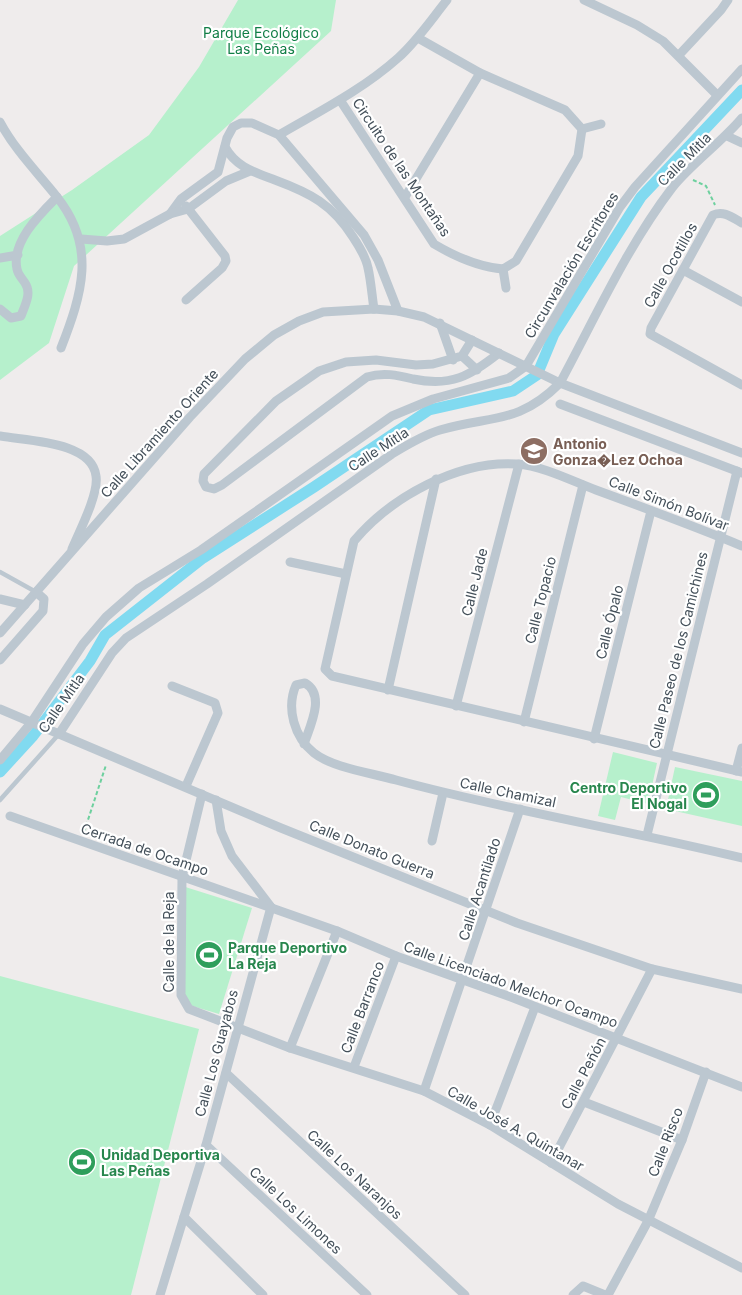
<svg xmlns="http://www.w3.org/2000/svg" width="742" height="1295" viewBox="0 0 742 1295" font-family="Inter,sans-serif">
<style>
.green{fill:#b6f0cc}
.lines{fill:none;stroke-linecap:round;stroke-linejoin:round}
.canal{stroke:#81daf0;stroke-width:11}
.path{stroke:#6dd09e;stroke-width:2;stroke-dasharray:4 2.5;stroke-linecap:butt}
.lane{stroke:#bcc7d0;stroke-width:4.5}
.street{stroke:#bcc7d0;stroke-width:9}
.labels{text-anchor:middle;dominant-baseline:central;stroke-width:4.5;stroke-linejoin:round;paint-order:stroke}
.park-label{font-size:14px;fill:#117e46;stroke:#fff}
.street-label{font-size:14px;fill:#44505a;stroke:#fff}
.education-label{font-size:14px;font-weight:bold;fill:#785e54;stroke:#fff;text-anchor:start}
.leisure-label{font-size:14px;font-weight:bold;fill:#27864d;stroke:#fff;text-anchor:start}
</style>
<rect width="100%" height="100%" fill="#efecec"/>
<g class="green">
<polygon points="238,0 336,0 331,31 74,266 49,343 0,380 0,236 72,190 149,135 199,67"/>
<polygon points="613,752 657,763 648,804 621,797 615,820 598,816"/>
<polygon points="675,767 742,781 742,826 666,809"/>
<polygon points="179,885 252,908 219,1014 182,1003"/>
<polygon points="0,976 199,1029 131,1295 0,1295"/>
</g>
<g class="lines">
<polyline class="canal" points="0,772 33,736 90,661 105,635 203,558 314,487 429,410 513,391 537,375 554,334 641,197 742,90"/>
<g class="path">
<polyline points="693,180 706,186 715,205"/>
<polyline points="84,832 106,765"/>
</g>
<g class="lane">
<polyline points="0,572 36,592"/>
<polyline points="0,800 59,734"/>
</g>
<g class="street">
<polyline points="584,0 637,25 663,41 717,95"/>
<polyline points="679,55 721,10 728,0"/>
<path d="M340 100 434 244C456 257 478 267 503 269L516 261 578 156 582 129 565 110 480 73 418 38"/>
<path d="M0 122C15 150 37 172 57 197 97 247 82 294 61 348"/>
<polyline points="582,129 601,124"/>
<path d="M279 135C320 111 362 90 398 58 417 41 431 20 447 0"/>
<polyline points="727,136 742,143"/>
<path d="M225 147C236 167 254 172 275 180 310 193 332 204 353 237 359 246 366 257 368 268 371 281 372 296 374 309"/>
<polyline points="405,197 480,73"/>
<polyline points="170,214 181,199 218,172 227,138 233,127 241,123 252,123 279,135 364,235 378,260 398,311"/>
<path d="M742 223C733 218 724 210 713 215L651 328 650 334 742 385"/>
<polyline points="81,239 107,241 124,239 170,214 188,209 226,181 250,171"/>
<polyline points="0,258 18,255"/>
<polyline points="503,269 506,288"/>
<polyline points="683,270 742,302"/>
<polyline points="186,300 222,268 226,261 225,256 186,206"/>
<path d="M0 309 11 318 21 316C25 305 32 293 25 283 22 278 18 275 17 269 11 242 40 214 57 197"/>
<polyline points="440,323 453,360"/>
<path d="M472 340 462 356 433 364 416 365 376 360 346 362 319 371 276 401 204 474 203 481 206 487 214 489 222 485 367 377C383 372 397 375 413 379 451 387 470 376 499 353"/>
<polyline points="462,356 477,370"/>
<polyline points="560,404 742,473"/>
<path d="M0 436C27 441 92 441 96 476 99 494 79 532 72 549"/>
<path d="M742 546C694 526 645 508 596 490 572 481 543 466 517 464 458 460 391 497 354 541L325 669 332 676 742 772"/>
<polyline points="290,562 346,574"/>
<polyline points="0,599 25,605"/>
<polyline points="0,633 190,417 245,359 274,335 299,321 323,312 374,309 398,311 424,317 560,383 742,453"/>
<polyline points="0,660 43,611 44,599 36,592"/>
<polyline points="172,686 215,703 218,713 186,786"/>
<polyline points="388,690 436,479"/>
<polyline points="456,706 519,464"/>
<polyline points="0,709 281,828 517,923 652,969 742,989"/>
<polyline points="524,722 583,485"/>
<path d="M59 734 112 653 126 638 207 584 392 454C407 445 423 435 440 430 491 415 518 425 560 383 595 318 627 247 672 188 691 164 721 143 742 118"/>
<polyline points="594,739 651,511"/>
<path d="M304 744C310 726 326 695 305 683L296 685C286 708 294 737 314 753 333 768 372 773 396 780 510 811 627 830 742 858"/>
<polyline points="0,760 31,723 83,644 106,617 139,588 201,550 392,416 433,399 509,378 526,366 620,207 635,187 742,69"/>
<polyline points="736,771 742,748"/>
<polyline points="202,794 182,877 181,995 189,1009 290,1048 424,1091 490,1125 618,1204 742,1268"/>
<polyline points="216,800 221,831 232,856 271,907"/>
<polyline points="10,816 337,931 396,956 508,996 742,1087"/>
<polyline points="647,835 737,471"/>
<polyline points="432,841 443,793"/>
<polyline points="290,1048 337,931"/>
<polyline points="354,1067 396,956"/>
<polyline points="226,1073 465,1295"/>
<polyline points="424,1091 520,809"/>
<polyline points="584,1102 682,1140"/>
<polyline points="490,1125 535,1007"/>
<polyline points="206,1145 367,1295"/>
<polyline points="551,1163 652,969"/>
<polyline points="184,1217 263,1295"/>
<polyline points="160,1295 206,1145 271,907"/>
<polyline points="573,1295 583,1286 605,1295"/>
<polyline points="608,1295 648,1221 682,1140 706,1072"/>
</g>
</g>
<defs>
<symbol id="school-disc" viewBox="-11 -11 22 22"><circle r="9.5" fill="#8d6e63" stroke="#fff"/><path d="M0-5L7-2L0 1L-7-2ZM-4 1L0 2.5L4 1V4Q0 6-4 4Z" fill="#fff"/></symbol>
<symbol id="stadium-disc" viewBox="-11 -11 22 22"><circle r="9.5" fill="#2e9e5b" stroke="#fff"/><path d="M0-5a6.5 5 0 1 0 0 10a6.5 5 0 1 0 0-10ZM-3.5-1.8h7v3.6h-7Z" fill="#fff"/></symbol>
</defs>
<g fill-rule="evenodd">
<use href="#school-disc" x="518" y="435" width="32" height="32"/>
<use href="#stadium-disc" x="690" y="779" width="32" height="32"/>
<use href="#stadium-disc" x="193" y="939" width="32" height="32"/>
<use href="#stadium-disc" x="66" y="1146" width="32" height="32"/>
</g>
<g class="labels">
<g class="park-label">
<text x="261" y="32">Parque Ecológico<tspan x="261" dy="16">Las Peñas</tspan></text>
</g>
<g class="street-label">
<text transform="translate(684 159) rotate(-45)">Calle Mitla</text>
<text transform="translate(402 167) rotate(56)">Circuito de las Montañas</text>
<text transform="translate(571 265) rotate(-59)">Circunvalación Escritores</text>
<text transform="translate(670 265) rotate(-61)">Calle Ocotillos</text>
<text transform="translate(159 433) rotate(-48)">Calle Libramiento Oriente</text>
<text transform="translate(378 449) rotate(-33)">Calle Mitla</text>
<text transform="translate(669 503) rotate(21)">Calle Simón Bolívar</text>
<text transform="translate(474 582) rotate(-76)">Calle Jade</text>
<text transform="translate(540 600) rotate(-76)">Calle Topacio</text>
<text transform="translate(609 622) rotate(-76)">Calle Ópalo</text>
<text transform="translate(678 650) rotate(-76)">Calle Paseo de los Camichines</text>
<text transform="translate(61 703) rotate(-55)">Calle Mitla</text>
<text transform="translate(508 792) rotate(12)">Calle Chamizal</text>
<text transform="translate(145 849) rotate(19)">Cerrada de Ocampo</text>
<text transform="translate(372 849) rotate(22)">Calle Donato Guerra</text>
<text transform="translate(479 889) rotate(-72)">Calle Acantilado</text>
<text transform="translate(168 942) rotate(-90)">Calle de la Reja</text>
<text transform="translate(511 984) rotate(20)">Calle Licenciado Melchor Ocampo</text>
<text transform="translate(362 1007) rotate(-69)">Calle Barranco</text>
<text transform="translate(216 1053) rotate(-75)">Calle Los Guayabos</text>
<text transform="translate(583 1073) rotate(-62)">Calle Peñón</text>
<text transform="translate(516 1128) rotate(30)">Calle José A. Quintanar</text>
<text transform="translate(665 1142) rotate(-69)">Calle Risco</text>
<text transform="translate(355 1174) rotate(43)">Calle Los Naranjos</text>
<text transform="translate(296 1210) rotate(43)">Calle Los Limones</text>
</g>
<g class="education-label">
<text x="553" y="443">Antonio<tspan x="553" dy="16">Gonza�Lez Ochoa</tspan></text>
</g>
<g class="leisure-label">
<text x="687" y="787" text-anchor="end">Centro Deportivo<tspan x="687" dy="16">El Nogal</tspan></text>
<text x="228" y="947">Parque Deportivo<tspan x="228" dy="16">La Reja</tspan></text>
<text x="101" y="1154">Unidad Deportiva<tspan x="101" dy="16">Las Peñas</tspan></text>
</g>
</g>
</svg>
